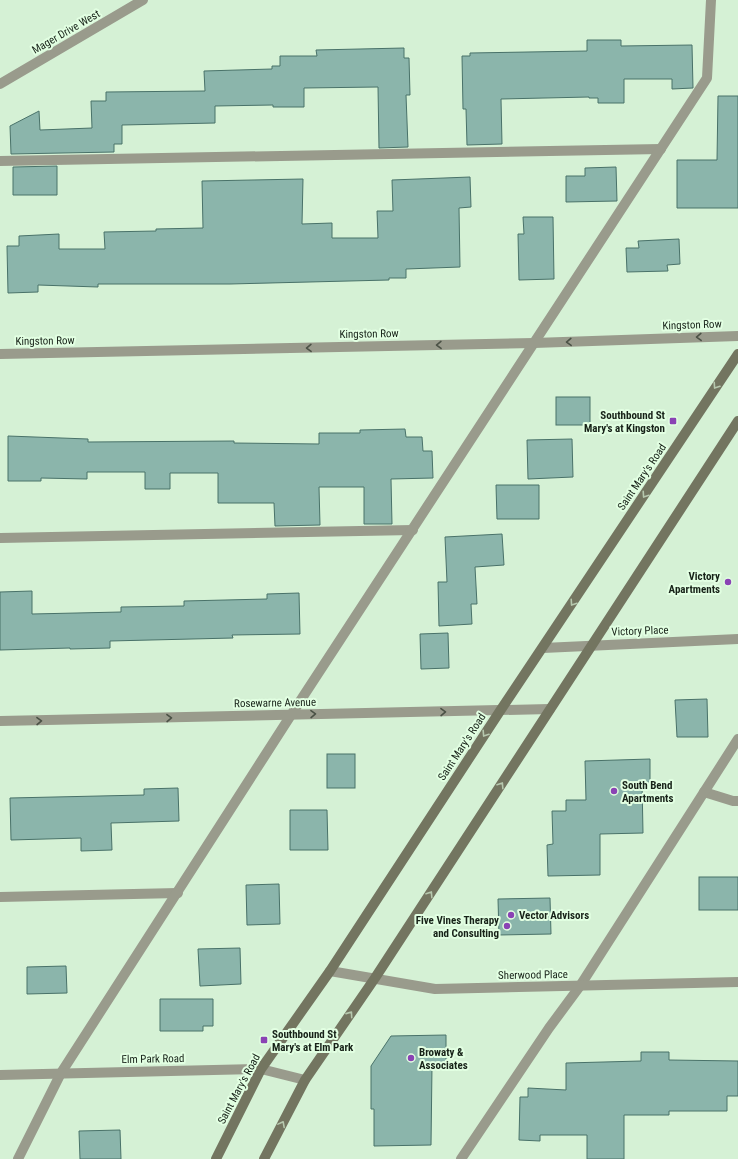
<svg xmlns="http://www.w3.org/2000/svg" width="738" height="1159" viewBox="0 0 738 1159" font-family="'Roboto Condensed',sans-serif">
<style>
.building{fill:#8bb5ab;stroke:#497269}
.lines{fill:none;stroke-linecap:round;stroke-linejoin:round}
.lane{stroke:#999b8c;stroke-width:10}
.street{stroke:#999b8c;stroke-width:10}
.secondary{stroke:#737560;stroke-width:10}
.oneway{stroke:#4b5246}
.oneway2{stroke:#b6c8ae}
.poi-dot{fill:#8a42b4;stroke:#e2ffe2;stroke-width:1.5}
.labels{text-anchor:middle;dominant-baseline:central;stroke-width:4;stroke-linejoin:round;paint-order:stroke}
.street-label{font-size:11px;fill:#172218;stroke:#e2ffe2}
.poi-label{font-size:11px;font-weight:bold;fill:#172218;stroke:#e2ffe2;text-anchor:start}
</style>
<rect width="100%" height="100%" fill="#d5f1d5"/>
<g class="building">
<polygon points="587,40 621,40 621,46 692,45 693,88 672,89 672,79 624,79 624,103 598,103 598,98 589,98 589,97 501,99 502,144 467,145 466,109 463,109 462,56 470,56 470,53 587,51"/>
<polygon points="404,48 404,58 409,58 410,95 406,95 408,147 379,148 378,87 304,88 304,107 273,107 273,105 215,106 215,123 122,125 122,144 114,144 114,152 11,154 10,126 39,111 40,130 92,128 91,101 106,101 106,92 205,91 204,71 272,69 272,66 280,66 280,56 317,56 316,50"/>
<polygon points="718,96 738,96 738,208 677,208 677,160 717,160"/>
<polygon points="57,166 57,195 13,195 13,167"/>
<polygon points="616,167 617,201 566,202 566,176 585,176 585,168"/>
<polygon points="470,177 471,207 459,208 460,267 406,269 406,278 389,278 389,280 230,284 98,284 98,287 38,285 38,292 8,293 7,246 19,246 19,236 59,234 59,249 105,249 104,232 156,231 156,229 203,228 202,181 303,179 302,224 332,223 332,238 378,238 377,211 393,211 392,180"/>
<polygon points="523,217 553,217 554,279 519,280 518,234 524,234"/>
<polygon points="679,239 680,264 667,265 668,271 627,272 626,248 639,248 638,241"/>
<rect x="556" y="397" width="34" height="28"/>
<polygon points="405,429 406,437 422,437 423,451 432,451 433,478 391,479 392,524 364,524 364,487 319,487 320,525 275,526 274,503 218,503 218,473 170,473 170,489 145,489 145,472 87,472 87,479 41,478 41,481 8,481 8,436 88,439 88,442 234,441 234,443 319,444 319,433 360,433 360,430"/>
<polygon points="572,439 573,477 528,479 527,440"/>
<polygon points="496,485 539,485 539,519 497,519"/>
<polygon points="502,534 504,565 475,567 477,604 471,604 472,624 439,626 438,582 447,582 445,537"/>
<polygon points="32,591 32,614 121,612 121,607 184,606 184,601 267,599 267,594 299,593 300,634 232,635 233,638 110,641 110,648 70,649 70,648 0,650 0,592"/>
<polygon points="448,633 449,668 421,669 420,634"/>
<polygon points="707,699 708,737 677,737 675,700"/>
<rect x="327" y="754" width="28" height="34"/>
<polygon points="650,759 650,782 642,782 643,833 600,834 600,875 548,876 547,845 553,844 552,811 566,811 566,800 586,800 585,761"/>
<polygon points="178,788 179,821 111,823 112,850 81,851 81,838 11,840 10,798 144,795 144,789"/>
<polygon points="290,810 327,810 328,850 290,850"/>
<rect x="699" y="877" width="39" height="33"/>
<polygon points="279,884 280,924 247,925 246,885"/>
<polygon points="550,898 551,934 499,935 498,899"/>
<polygon points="240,948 241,984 200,986 198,949"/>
<polygon points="66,966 67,993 27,994 27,967"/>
<polygon points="160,999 213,999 213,1026 203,1026 203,1031 160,1031"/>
<polygon points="446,1035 446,1066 432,1066 431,1145 374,1146 374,1109 371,1109 371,1066 391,1036"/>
<polygon points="641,1052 669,1052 669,1060 738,1061 738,1096 727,1096 727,1111 669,1111 669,1115 624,1115 624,1159 587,1159 587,1135 540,1135 540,1141 519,1140 520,1097 528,1097 528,1088 566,1090 566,1063 641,1061"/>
<polygon points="120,1130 121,1159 80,1159 79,1131"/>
</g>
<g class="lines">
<g class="lane">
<polyline points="0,161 661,149"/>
<polyline points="0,538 413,530"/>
<polyline points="704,792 733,801 738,801"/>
<polyline points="0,897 178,893"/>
<polyline points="18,1159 61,1073 291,715 707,78 711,0"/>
<polyline points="461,1159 549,1028 580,986 738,739"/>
</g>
<g class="street">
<polyline points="0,84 143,0"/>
<polyline points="0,354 534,343 738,336"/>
<polyline points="543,648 738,639"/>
<polyline points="0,721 550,709"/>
<polyline points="330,971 435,989 738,982"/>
<polyline points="0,1075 261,1069 305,1080"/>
</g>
<g class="secondary">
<polyline points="216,1159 261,1069 330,971 500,711 738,354"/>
<polyline points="264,1159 305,1080 375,978 738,421"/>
</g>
</g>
<defs><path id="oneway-chevron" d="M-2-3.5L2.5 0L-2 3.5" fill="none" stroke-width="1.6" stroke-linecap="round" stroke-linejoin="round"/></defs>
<g class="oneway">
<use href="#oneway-chevron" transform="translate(699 337) rotate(178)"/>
<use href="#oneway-chevron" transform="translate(569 342) rotate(178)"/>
<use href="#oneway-chevron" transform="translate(439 345) rotate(179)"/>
<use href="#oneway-chevron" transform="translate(309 348) rotate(179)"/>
<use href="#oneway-chevron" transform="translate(443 712) rotate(-1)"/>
<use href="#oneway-chevron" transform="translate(313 714) rotate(-1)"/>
<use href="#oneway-chevron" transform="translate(169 718) rotate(-1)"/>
<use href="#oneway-chevron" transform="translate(39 721) rotate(-1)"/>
</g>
<g class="oneway2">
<use href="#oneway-chevron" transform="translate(716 386) rotate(124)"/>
<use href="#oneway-chevron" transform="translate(645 495) rotate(124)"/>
<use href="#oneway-chevron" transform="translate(573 603) rotate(124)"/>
<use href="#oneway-chevron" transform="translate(485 734) rotate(123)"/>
<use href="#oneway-chevron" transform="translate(501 785) rotate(-57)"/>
<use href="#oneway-chevron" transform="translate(430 894) rotate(-57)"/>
<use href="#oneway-chevron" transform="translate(350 1014) rotate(-55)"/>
<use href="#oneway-chevron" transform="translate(282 1124) rotate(-62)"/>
</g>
<g class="poi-dot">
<rect x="669" y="417" width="8" height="8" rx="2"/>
<circle cx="728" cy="582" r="4"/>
<circle cx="614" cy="791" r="4"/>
<circle cx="511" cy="915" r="4"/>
<circle cx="507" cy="926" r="4"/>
<rect x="260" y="1036" width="8" height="8" rx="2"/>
<circle cx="411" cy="1058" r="4"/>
</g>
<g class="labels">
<g class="street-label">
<text transform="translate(66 32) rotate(-30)">Mager Drive West</text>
<text transform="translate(692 325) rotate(-2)">Kingston Row</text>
<text transform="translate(369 334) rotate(-1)">Kingston Row</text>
<text transform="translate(45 341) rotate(-1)">Kingston Row</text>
<text transform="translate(642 477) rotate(-56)">Saint Mary's Road</text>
<text transform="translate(640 631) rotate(-2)">Victory Place</text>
<text transform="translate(275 703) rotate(-1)">Rosewarne Avenue</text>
<text transform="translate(462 747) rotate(-57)">Saint Mary's Road</text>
<text transform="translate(533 975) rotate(-1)">Sherwood Place</text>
<text transform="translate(153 1059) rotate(-1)">Elm Park Road</text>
<text transform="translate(239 1089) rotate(-62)">Saint Mary's Road</text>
</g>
<g class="poi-label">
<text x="665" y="415" text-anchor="end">Southbound St<tspan x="665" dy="13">Mary's at Kingston</tspan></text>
<text x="720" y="576" text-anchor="end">Victory<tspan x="720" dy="13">Apartments</tspan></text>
<text x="622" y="785">South Bend<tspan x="622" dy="13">Apartments</tspan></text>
<text x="519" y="915">Vector Advisors</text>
<text x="499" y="920" text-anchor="end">Five Vines Therapy<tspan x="499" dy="13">and Consulting</tspan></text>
<text x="272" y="1034">Southbound St<tspan x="272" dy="13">Mary's at Elm Park</tspan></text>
<text x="419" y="1052">Browaty &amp;<tspan x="419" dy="13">Associates</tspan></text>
</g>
</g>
</svg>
